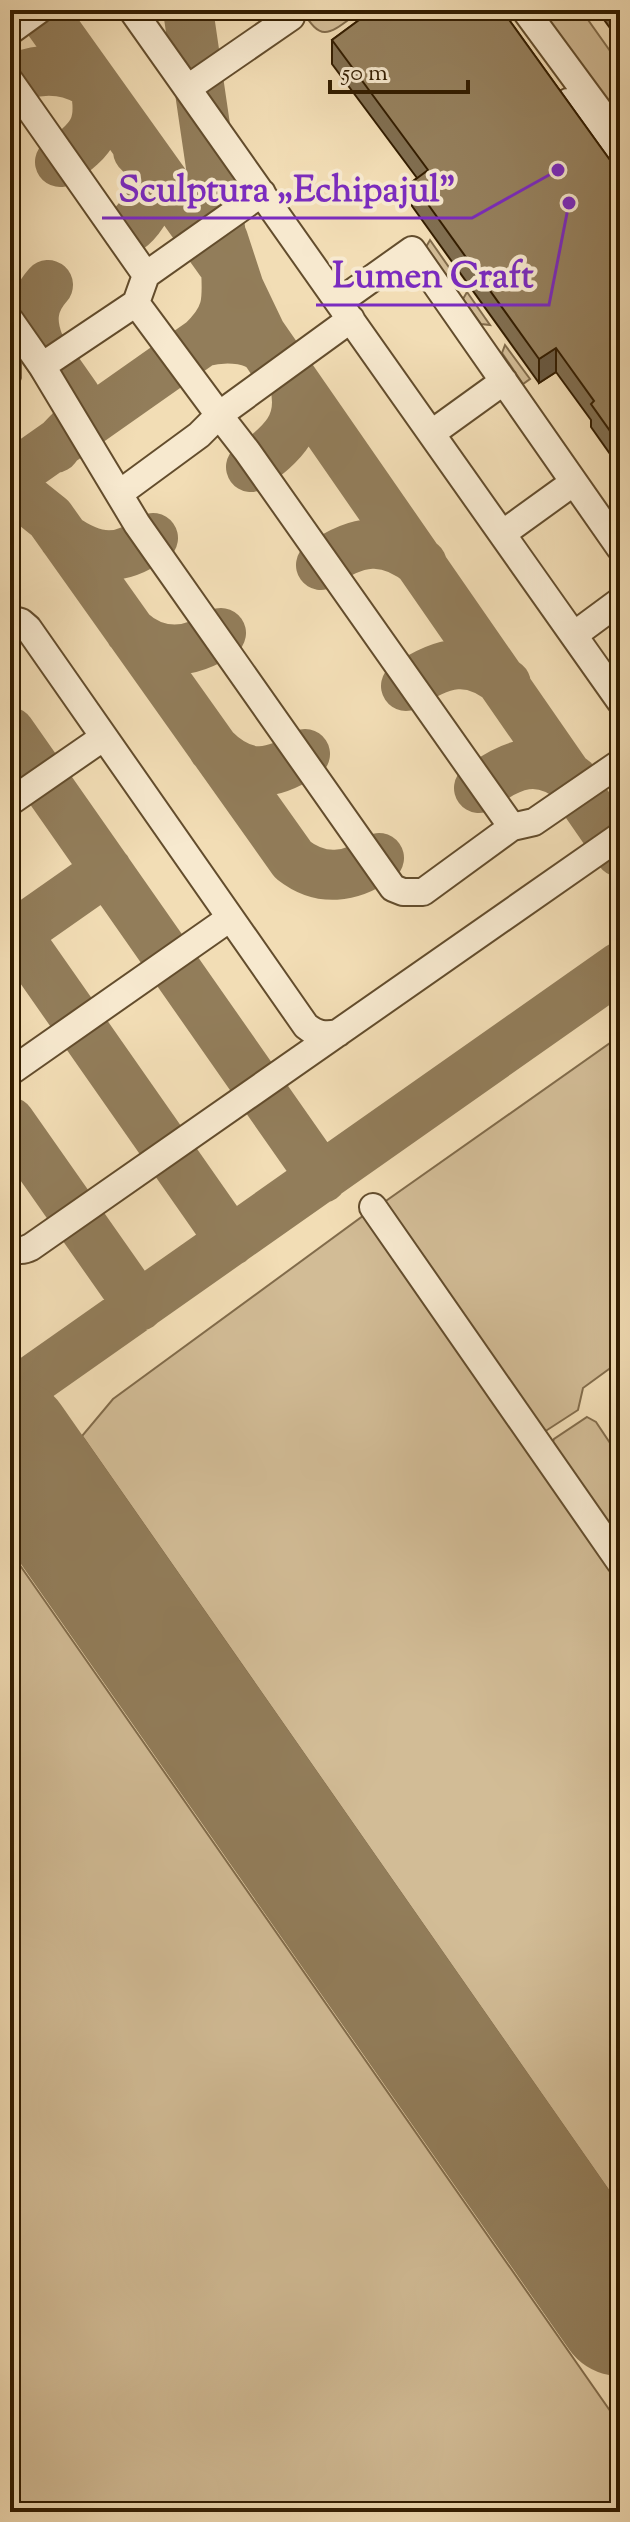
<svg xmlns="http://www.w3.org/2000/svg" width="630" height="2522" font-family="'Sorts Mill Goudy',serif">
  <rect width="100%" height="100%" fill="#f2ddb5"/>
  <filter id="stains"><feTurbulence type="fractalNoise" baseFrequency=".0025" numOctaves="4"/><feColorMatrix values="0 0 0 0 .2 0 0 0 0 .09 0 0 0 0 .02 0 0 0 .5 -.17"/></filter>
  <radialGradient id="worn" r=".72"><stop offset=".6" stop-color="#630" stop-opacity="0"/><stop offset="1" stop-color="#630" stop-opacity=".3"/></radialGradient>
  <path fill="#d2bc96" stroke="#826c4b" stroke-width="2" d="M 302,10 L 351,10 L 355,15 C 328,35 321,42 302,10 Z
    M 539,10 L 581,10 L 620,65 L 620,122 Z
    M 430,240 L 455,276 L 447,277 L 426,247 Z
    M 467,292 L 490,325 L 481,324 L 463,299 Z
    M 10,337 L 21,347 L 21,378 L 10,406 Z
    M 505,345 L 530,379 L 523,384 L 502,353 Z
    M 620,1036 L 620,1361 L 583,1388 L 578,1410 L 541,1434 L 383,1203 Z
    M 367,1213 L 620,1575 L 620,2207 L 82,1436 L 113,1399 Z
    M 587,1417 L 596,1422 L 616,1452 L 620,1450 L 620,1548 L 550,1448 L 554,1439 Z
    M 10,1551 L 620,2425 L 620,2512 L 10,2512 Z"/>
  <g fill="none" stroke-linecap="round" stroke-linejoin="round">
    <path stroke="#927d5a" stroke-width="50" d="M 41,10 L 221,262
      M 22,76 C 47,66 74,71 95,86 C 103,126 93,139 60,162
      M 131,227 C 152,207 163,172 138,151
      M 223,239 L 239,288 L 261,334 L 620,852
      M 10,303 L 76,397 C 84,427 71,427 55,448
      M 202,342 C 220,337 249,336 264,349 C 269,355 274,364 278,370
      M 39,344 C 30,321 32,303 48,285
      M 251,467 C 282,444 306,424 294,382
      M 10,477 L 202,342 C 228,318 228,302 226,269 L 188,10
      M 10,496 L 30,502 L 50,518 L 293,860 C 321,882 351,878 379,858
      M 64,538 C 97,561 121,561 153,538
      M 321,565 C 356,540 386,534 422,564
      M 130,631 C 158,657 191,654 221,633
      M 406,686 C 442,662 470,653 506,684
      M 10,732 L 322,1178
      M 213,748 C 244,779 270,777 305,754
      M 479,788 C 511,764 539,752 574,781
      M 10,925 L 231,1241
      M 10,938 L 107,870
      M 10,1122 L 139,1306
      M 10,1396 L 620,967"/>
    <path stroke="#927d5a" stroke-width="124" d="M 10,1440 L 620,2314"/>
    <defs>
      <path id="minor" d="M 132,10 L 620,701
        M 525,10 L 620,139
        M 10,31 L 39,10
        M 10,81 L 146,275
        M 188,88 L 291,17 L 287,10
        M 568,102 L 620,174
        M 339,302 L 412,250 L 620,548
        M 136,303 L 219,415 L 351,319
        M 10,320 L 42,366 L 137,524 L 393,888 L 403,892 L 423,892 L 512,827 L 534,822 L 620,763
        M 42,366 L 136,303 L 146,275 L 262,193
        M 432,433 L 504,381
        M 120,493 L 199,435 L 219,415 L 247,451 L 512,827
        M 502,534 L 574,482
        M 10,619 L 21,622 L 28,628 L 306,1026 C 316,1034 324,1036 338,1033
        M 574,635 L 620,601
        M 10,802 L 104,737
        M 10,1072 L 230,918
        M 373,1207 L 620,1562
        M 10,1248 C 18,1251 23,1251 31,1247 L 620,836"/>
    </defs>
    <use href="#minor" stroke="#634d2d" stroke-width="30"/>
    <use href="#minor" stroke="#f7e9cf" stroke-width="26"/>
  </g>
  <path fill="#816f51" stroke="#331d00" stroke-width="2" d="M 351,10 L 502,10 L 620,174 L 620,468 L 591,427 L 591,420 L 556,372 L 539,383 L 412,206 L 412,182 L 417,178 L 332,64 L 332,40 L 359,20 Z
    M 597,10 L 620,10 L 620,42 Z"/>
  <path fill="#695a42" stroke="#331d00" stroke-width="2" d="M 556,348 L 556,372 L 539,383 L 539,359 Z"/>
  <path fill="#96815e" stroke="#331d00" stroke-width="2" d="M 368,10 L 502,10 L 620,174 L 620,445 L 591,404 L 594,401 L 556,348 L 539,359 L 412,182 L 428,170 L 332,40 L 370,12 Z
    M 613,10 L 620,10 L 620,19 Z"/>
  <path fill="none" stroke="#7b2cbf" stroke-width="3" d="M558 170L472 218H102M569 203L549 305H316"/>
  <g fill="#7b2cbf" stroke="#f7e9cf" stroke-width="3">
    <circle cx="558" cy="170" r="8"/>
    <circle cx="569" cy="203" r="8"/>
  </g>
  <g font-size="36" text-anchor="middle" font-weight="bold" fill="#7b2cbf" stroke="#f7e9cf" stroke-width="8" stroke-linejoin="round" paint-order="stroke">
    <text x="287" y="201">Sculptura „Echipajul”</text>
    <text x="433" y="287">Lumen Craft</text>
  </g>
  <rect width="630" height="2522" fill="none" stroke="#f2ddb5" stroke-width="40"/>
  <rect x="12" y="12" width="606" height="2498" fill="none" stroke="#331d00" stroke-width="4"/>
  <rect x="20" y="20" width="590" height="2482" fill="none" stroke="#331d00" stroke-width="2"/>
  <path d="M330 80v12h138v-12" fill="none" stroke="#331d00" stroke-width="4"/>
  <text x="342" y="80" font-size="24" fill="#331d00" stroke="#f7e9cf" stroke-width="6" paint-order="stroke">50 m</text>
  <rect width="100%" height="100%" filter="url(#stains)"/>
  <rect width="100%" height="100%" fill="url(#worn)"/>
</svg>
